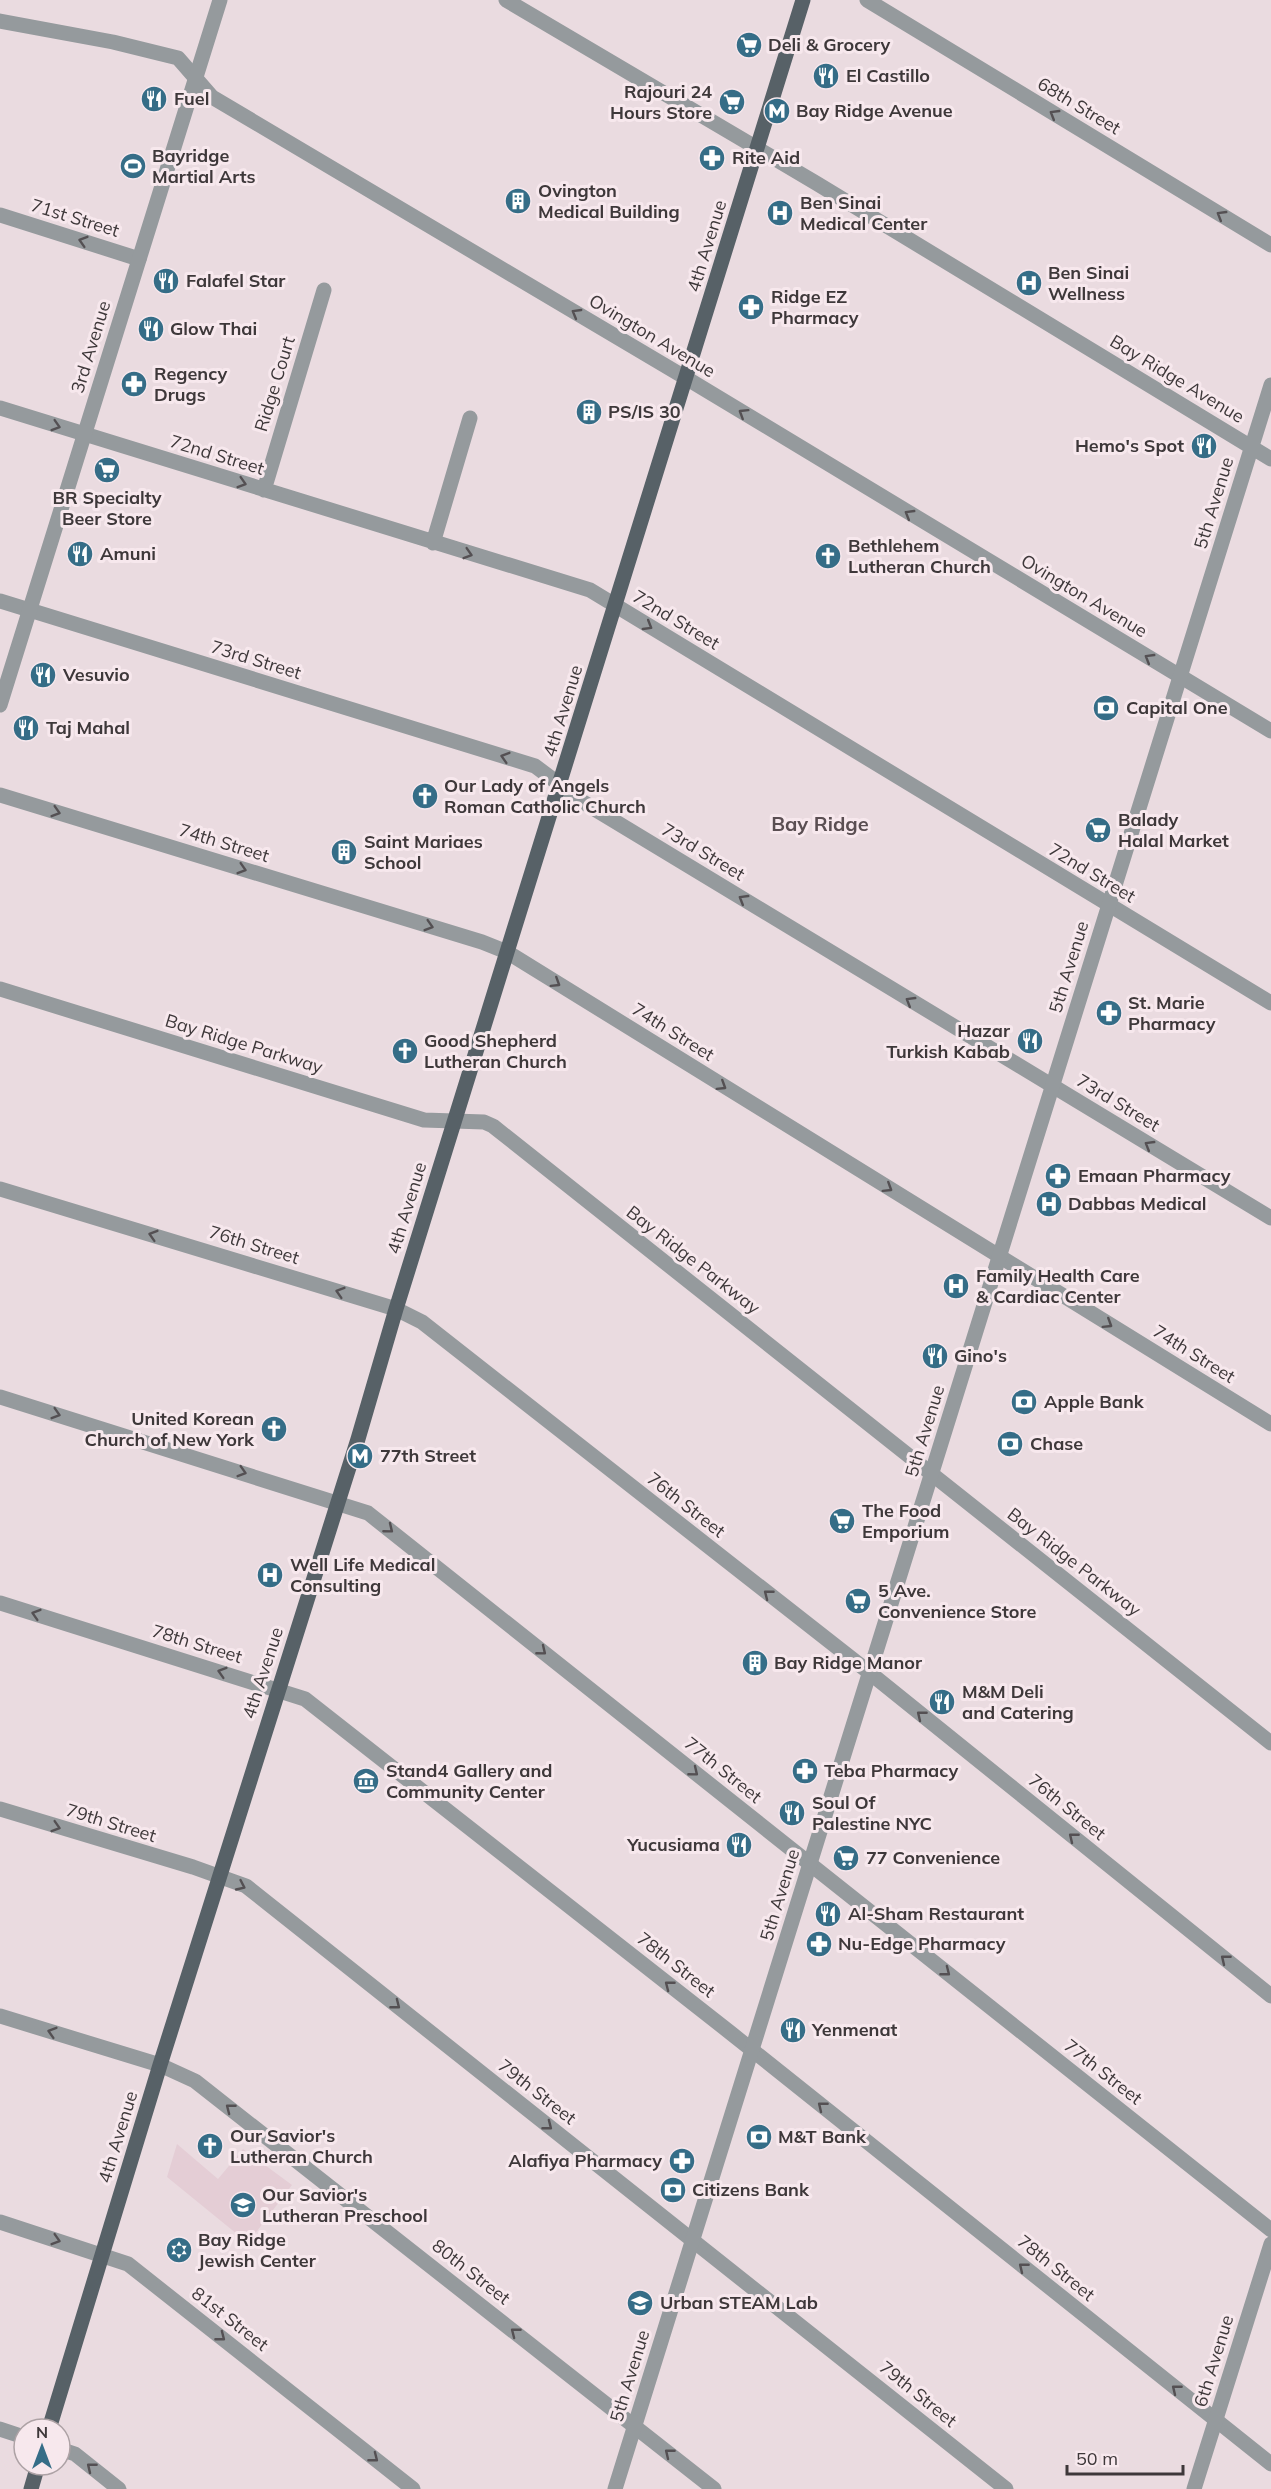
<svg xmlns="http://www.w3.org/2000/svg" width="1271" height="2489" font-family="Mulish,sans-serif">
  <rect width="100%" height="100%" fill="#eadbe0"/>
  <path fill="#e4cdd5" d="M 177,2144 L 218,2179 L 243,2149 L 292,2185 L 248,2243 L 167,2177 Z"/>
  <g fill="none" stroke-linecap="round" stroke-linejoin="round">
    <path stroke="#959a9d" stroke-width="15" d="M 867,0 L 1271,245
      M 0,21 L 113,42 L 178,58 L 212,97 L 686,378 L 1271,731
      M 0,215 L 139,259
      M 0,408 L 590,590 L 1271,1003
      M 264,490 L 324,290
      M 433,543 L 470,418
      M 0,601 L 535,766 L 583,802 L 1271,1218
      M 0,795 L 482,942 L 507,952 L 1271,1424
      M 454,1121 L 484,1122 L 493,1126 L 1271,1743
      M 0,1189 L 396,1309 L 422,1322 L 870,1673 L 1271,1996
      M 0,1397 L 368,1513 L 1271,2230
      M 0,1603 L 305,1699 L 732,2034 L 1271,2464
      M 0,1809 L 193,1867 L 246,1886 L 1006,2489
      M 0,2016 L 160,2065 L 195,2081 L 714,2489
      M 0,2222 L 128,2264 L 413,2489
      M 0,2429 L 24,2437
      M 60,2449 L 75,2454 L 119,2489"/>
    <path stroke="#959a9d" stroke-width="15" d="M 506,0 L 816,183 L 1271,459
      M 0,705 L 220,0
      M 0,989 L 424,1120 L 454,1121
      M 615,2489 L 1271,385
      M 1194,2489 L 1271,2244"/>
    <path stroke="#576167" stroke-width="15" d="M 49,2429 L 160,2065 L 358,1439 L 396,1309 L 803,0
      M 31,2489 L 38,2465"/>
  </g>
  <defs><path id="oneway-chevron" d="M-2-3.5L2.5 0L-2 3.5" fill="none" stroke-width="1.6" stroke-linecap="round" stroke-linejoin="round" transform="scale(1.5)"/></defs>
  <g stroke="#545053">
    <use href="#oneway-chevron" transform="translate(1054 114) rotate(-149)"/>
    <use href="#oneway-chevron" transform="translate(1221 215) rotate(-149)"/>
    <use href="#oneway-chevron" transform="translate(83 241) rotate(-163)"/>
    <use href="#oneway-chevron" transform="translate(576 313) rotate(-150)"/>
    <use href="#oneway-chevron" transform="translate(743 413) rotate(-148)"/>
    <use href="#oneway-chevron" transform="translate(56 426) rotate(17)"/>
    <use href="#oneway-chevron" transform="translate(242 483) rotate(17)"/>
    <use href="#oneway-chevron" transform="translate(909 514) rotate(-149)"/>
    <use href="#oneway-chevron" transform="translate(468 554) rotate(17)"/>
    <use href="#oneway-chevron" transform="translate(648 626) rotate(31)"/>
    <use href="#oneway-chevron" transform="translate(1149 658) rotate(-149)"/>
    <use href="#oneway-chevron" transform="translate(505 757) rotate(-163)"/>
    <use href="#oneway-chevron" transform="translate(56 812) rotate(17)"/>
    <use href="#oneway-chevron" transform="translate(242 869) rotate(17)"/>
    <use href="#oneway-chevron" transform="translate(743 899) rotate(-149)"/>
    <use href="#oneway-chevron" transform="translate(429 926) rotate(17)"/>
    <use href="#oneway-chevron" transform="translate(556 983) rotate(32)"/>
    <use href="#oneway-chevron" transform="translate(910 1001) rotate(-149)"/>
    <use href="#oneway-chevron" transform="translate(722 1086) rotate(32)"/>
    <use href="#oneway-chevron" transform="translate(1149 1145) rotate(-149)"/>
    <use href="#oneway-chevron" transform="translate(888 1188) rotate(32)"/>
    <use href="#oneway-chevron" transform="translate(153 1235) rotate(-163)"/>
    <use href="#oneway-chevron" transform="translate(340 1292) rotate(-163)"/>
    <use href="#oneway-chevron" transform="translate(1108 1324) rotate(32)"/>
    <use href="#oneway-chevron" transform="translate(56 1414) rotate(17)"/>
    <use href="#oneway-chevron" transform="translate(242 1472) rotate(17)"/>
    <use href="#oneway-chevron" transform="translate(389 1529) rotate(39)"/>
    <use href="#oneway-chevron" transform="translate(768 1594) rotate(-142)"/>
    <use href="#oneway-chevron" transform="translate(36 1614) rotate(-163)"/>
    <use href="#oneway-chevron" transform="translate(542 1651) rotate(39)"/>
    <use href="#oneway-chevron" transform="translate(222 1672) rotate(-163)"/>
    <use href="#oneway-chevron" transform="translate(921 1715) rotate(-141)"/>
    <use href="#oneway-chevron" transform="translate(694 1772) rotate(39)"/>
    <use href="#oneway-chevron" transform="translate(56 1827) rotate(17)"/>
    <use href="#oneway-chevron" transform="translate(1073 1837) rotate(-141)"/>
    <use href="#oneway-chevron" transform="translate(241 1886) rotate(25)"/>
    <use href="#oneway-chevron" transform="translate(1225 1959) rotate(-141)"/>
    <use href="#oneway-chevron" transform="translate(946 1972) rotate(38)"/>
    <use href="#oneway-chevron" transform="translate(669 1985) rotate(-142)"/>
    <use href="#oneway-chevron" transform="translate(396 2005) rotate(38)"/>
    <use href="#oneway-chevron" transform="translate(52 2032) rotate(-163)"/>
    <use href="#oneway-chevron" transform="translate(822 2106) rotate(-141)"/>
    <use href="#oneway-chevron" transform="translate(230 2108) rotate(-142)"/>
    <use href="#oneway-chevron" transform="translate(548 2126) rotate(38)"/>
    <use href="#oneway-chevron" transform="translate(56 2240) rotate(17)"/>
    <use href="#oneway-chevron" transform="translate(1023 2267) rotate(-141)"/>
    <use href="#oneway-chevron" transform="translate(515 2332) rotate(-142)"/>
    <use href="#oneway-chevron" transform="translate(221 2337) rotate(38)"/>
    <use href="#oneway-chevron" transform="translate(1176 2389) rotate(-141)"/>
    <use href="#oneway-chevron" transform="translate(669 2453) rotate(-141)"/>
    <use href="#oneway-chevron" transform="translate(374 2458) rotate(38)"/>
    <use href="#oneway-chevron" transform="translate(91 2467) rotate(-141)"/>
  </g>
  <defs>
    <symbol id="supermarket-disc" viewBox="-11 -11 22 22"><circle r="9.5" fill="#356d87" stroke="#f7e8ed"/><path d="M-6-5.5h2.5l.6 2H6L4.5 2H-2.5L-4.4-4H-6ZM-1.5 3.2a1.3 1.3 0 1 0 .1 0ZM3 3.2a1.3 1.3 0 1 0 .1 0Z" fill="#fff"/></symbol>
    <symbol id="restaurant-disc" viewBox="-11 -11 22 22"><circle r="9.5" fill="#356d87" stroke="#f7e8ed"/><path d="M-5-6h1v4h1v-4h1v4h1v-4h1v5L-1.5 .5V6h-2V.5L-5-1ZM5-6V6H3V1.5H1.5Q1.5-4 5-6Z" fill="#fff"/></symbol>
    <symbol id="metro-disc" viewBox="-11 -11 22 22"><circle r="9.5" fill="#356d87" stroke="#f7e8ed"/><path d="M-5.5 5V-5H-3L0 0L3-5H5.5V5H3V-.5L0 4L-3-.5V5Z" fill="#fff"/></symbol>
    <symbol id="pharmacy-disc" viewBox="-11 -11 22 22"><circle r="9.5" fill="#356d87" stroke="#f7e8ed"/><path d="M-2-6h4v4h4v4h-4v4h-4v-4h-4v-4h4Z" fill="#fff"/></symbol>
    <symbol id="stadium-disc" viewBox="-11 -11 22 22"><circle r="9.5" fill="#356d87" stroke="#f7e8ed"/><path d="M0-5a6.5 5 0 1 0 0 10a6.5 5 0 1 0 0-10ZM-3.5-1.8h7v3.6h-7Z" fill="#fff"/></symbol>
    <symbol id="building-disc" viewBox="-11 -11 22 22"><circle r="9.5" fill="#356d87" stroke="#f7e8ed"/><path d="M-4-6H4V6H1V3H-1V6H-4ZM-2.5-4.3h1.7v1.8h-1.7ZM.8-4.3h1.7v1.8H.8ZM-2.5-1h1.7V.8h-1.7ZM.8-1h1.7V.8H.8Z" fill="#fff"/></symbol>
    <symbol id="hospital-disc" viewBox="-11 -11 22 22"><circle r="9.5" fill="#356d87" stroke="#f7e8ed"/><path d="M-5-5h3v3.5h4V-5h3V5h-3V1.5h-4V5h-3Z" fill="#fff"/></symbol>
    <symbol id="church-disc" viewBox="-11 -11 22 22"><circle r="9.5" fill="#356d87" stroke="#f7e8ed"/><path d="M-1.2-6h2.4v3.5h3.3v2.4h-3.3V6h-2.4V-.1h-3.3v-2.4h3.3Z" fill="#fff"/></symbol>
    <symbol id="bank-disc" viewBox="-11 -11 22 22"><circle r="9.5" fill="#356d87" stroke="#f7e8ed"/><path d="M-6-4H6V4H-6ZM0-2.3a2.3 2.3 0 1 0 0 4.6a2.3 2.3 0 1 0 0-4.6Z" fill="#fff"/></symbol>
    <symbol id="museum-disc" viewBox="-11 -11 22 22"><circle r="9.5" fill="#356d87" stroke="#f7e8ed"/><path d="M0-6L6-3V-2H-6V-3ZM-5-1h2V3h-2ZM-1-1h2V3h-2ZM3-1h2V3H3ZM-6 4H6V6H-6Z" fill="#fff"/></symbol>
    <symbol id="school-disc" viewBox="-11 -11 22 22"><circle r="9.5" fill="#356d87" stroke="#f7e8ed"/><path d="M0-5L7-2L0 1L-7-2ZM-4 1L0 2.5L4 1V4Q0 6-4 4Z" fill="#fff"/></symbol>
    <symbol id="synagogue-disc" viewBox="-11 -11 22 22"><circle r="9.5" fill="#356d87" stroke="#f7e8ed"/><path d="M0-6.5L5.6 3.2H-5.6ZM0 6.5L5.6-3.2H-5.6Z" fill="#fff"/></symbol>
  </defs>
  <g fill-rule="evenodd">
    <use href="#supermarket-disc" x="734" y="30" width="30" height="30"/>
    <use href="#restaurant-disc" x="811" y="61" width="30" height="30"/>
    <use href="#restaurant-disc" x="139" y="84" width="30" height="30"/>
    <use href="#supermarket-disc" x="717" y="87" width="30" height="30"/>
    <use href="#metro-disc" x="762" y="96" width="30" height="30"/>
    <use href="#pharmacy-disc" x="697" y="143" width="30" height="30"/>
    <use href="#stadium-disc" x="118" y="151" width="30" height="30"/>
    <use href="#building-disc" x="503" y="186" width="30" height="30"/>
    <use href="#hospital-disc" x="765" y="198" width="30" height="30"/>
    <use href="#restaurant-disc" x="151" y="266" width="30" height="30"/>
    <use href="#hospital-disc" x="1014" y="268" width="30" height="30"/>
    <use href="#pharmacy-disc" x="736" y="292" width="30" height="30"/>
    <use href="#restaurant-disc" x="136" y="314" width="30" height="30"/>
    <use href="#pharmacy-disc" x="119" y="369" width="30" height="30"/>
    <use href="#building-disc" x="574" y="397" width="30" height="30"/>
    <use href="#restaurant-disc" x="1189" y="431" width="30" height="30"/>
    <use href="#supermarket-disc" x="92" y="455" width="30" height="30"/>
    <use href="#restaurant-disc" x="65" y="539" width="30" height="30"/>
    <use href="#church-disc" x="813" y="541" width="30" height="30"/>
    <use href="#restaurant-disc" x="28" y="660" width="30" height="30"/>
    <use href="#bank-disc" x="1091" y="693" width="30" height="30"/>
    <use href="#restaurant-disc" x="11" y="713" width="30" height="30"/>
    <use href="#church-disc" x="410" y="781" width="30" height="30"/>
    <use href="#supermarket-disc" x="1083" y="815" width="30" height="30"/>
    <use href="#building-disc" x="329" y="837" width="30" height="30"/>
    <use href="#pharmacy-disc" x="1094" y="998" width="30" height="30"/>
    <use href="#restaurant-disc" x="1015" y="1026" width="30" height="30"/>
    <use href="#church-disc" x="390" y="1036" width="30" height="30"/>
    <use href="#pharmacy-disc" x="1043" y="1161" width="30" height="30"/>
    <use href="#hospital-disc" x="1034" y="1189" width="30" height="30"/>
    <use href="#hospital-disc" x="941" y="1271" width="30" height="30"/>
    <use href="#restaurant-disc" x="920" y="1341" width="30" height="30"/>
    <use href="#bank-disc" x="1009" y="1387" width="30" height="30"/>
    <use href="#church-disc" x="259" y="1414" width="30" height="30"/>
    <use href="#bank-disc" x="995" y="1429" width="30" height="30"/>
    <use href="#metro-disc" x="345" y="1441" width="30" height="30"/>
    <use href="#supermarket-disc" x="827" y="1506" width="30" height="30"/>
    <use href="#hospital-disc" x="255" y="1560" width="30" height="30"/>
    <use href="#supermarket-disc" x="843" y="1586" width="30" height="30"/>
    <use href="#building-disc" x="740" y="1648" width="30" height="30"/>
    <use href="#restaurant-disc" x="927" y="1687" width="30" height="30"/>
    <use href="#pharmacy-disc" x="790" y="1756" width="30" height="30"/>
    <use href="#museum-disc" x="351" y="1766" width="30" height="30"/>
    <use href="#restaurant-disc" x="777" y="1798" width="30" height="30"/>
    <use href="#restaurant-disc" x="724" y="1830" width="30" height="30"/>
    <use href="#supermarket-disc" x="831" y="1843" width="30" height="30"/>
    <use href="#restaurant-disc" x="813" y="1899" width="30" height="30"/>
    <use href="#pharmacy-disc" x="804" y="1929" width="30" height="30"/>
    <use href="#restaurant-disc" x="778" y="2015" width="30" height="30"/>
    <use href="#bank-disc" x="744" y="2122" width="30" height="30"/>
    <use href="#church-disc" x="195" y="2131" width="30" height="30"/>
    <use href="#pharmacy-disc" x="667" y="2146" width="30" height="30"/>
    <use href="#bank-disc" x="658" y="2175" width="30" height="30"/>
    <use href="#school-disc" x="228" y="2190" width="30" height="30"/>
    <use href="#synagogue-disc" x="164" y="2235" width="30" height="30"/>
    <use href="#school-disc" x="625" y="2288" width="30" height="30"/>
  </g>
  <g text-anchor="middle" stroke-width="6" stroke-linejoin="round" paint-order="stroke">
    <g font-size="18" font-weight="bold" fill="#3e383a" stroke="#f7e8ed" text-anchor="start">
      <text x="768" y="51">Deli &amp; Grocery</text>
      <text x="846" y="82">El Castillo</text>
      <text x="712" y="98" text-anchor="end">Rajouri 24<tspan x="712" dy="21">Hours Store</tspan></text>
      <text x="174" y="105">Fuel</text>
      <text x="796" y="117">Bay Ridge Avenue</text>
      <text x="152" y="162">Bayridge<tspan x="152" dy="21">Martial Arts</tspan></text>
      <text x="732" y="164">Rite Aid</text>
      <text x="538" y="197">Ovington<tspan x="538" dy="21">Medical Building</tspan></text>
      <text x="800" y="209">Ben Sinai<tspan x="800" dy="21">Medical Center</tspan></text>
      <text x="1048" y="279">Ben Sinai<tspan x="1048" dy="21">Wellness</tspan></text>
      <text x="186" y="287">Falafel Star</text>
      <text x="771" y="303">Ridge EZ<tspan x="771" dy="21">Pharmacy</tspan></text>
      <text x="170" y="335">Glow Thai</text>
      <text x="154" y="380">Regency<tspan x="154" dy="21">Drugs</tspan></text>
      <text x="608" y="418">PS/IS 30</text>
      <text x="1184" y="452" text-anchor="end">Hemo's Spot</text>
      <text x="107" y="504" text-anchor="middle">BR Specialty<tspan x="107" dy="21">Beer Store</tspan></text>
      <text x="848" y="552">Bethlehem<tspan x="848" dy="21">Lutheran Church</tspan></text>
      <text x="100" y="560">Amuni</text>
      <text x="63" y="681">Vesuvio</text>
      <text x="1126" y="714">Capital One</text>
      <text x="46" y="734">Taj Mahal</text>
      <text x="444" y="792">Our Lady of Angels<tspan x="444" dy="21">Roman Catholic Church</tspan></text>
      <text x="1118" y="826">Balady<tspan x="1118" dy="21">Halal Market</tspan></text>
      <text x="364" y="848">Saint Mariaes<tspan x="364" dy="21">School</tspan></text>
      <text x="1128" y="1009">St. Marie<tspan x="1128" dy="21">Pharmacy</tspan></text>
      <text x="1010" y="1037" text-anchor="end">Hazar<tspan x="1010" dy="21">Turkish Kabab</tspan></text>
      <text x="424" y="1047">Good Shepherd<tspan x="424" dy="21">Lutheran Church</tspan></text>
      <text x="1078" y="1182">Emaan Pharmacy</text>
      <text x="1068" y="1210">Dabbas Medical</text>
      <text x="976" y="1282">Family Health Care<tspan x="976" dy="21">&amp; Cardiac Center</tspan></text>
      <text x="954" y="1362">Gino's</text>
      <text x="1044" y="1408">Apple Bank</text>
      <text x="254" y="1425" text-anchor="end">United Korean<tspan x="254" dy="21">Church of New York</tspan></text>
      <text x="1030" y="1450">Chase</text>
      <text x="380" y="1462">77th Street</text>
      <text x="862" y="1517">The Food<tspan x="862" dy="21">Emporium</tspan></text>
      <text x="290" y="1571">Well Life Medical<tspan x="290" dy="21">Consulting</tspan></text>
      <text x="878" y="1597">5 Ave.<tspan x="878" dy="21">Convenience Store</tspan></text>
      <text x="774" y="1669">Bay Ridge Manor</text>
      <text x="962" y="1698">M&amp;M Deli<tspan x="962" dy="21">and Catering</tspan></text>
      <text x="386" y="1777">Stand4 Gallery and<tspan x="386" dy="21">Community Center</tspan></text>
      <text x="824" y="1777">Teba Pharmacy</text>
      <text x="812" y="1809">Soul Of<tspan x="812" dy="21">Palestine NYC</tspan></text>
      <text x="720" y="1851" text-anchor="end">Yucusiama</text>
      <text x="866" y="1864">77 Convenience</text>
      <text x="848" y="1920">Al-Sham Restaurant</text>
      <text x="838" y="1950">Nu-Edge Pharmacy</text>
      <text x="812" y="2036">Yenmenat</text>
      <text x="230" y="2142">Our Savior's<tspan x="230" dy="21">Lutheran Church</tspan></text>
      <text x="778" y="2143">M&amp;T Bank</text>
      <text x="662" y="2167" text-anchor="end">Alafiya Pharmacy</text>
      <text x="692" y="2196">Citizens Bank</text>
      <text x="262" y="2201">Our Savior's<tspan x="262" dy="21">Lutheran Preschool</tspan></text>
      <text x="198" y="2246">Bay Ridge<tspan x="198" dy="21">Jewish Center</tspan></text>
      <text x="660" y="2309">Urban STEAM Lab</text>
    </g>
    <g font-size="18" fill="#3e383a" stroke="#f7e8ed">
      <text transform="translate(1079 106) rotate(31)" y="6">68th Street</text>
      <text transform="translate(75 218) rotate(17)" y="6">71st Street</text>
      <text transform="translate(707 246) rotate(-73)" y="6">4th Avenue</text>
      <text transform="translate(652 336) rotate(31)" y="6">Ovington Avenue</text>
      <text transform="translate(91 347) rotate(-73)" y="6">3rd Avenue</text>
      <text transform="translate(1177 379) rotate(31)" y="6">Bay Ridge Avenue</text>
      <text transform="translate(275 384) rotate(-73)" y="6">Ridge Court</text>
      <text transform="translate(217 455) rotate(17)" y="6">72nd Street</text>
      <text transform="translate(1214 503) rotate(-73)" y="6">5th Avenue</text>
      <text transform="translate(1084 596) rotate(31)" y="6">Ovington Avenue</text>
      <text transform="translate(676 620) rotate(31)" y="6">72nd Street</text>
      <text transform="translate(256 660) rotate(17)" y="6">73rd Street</text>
      <text transform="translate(563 711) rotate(-73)" y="6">4th Avenue</text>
      <text transform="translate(224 843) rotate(17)" y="6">74th Street</text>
      <text transform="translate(703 852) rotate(31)" y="6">73rd Street</text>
      <text transform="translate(1092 873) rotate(31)" y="6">72nd Street</text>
      <text transform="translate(1069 967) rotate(-73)" y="6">5th Avenue</text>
      <text transform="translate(673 1032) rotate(32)" y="6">74th Street</text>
      <text transform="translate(244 1044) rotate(17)" y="6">Bay Ridge Parkway</text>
      <text transform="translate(1118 1103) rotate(31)" y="6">73rd Street</text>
      <text transform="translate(407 1208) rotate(-73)" y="6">4th Avenue</text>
      <text transform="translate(254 1245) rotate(17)" y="6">76th Street</text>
      <text transform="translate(693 1260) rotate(38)" y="6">Bay Ridge Parkway</text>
      <text transform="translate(1194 1354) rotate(32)" y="6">74th Street</text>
      <text transform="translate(925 1431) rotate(-73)" y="6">5th Avenue</text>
      <text transform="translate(686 1505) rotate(38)" y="6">76th Street</text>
      <text transform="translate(1074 1562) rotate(38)" y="6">Bay Ridge Parkway</text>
      <text transform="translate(197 1644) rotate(17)" y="6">78th Street</text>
      <text transform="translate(263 1673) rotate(-72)" y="6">4th Avenue</text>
      <text transform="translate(723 1770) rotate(39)" y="6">77th Street</text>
      <text transform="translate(1067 1807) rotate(39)" y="6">76th Street</text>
      <text transform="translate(111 1823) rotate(17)" y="6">79th Street</text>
      <text transform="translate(780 1895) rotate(-73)" y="6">5th Avenue</text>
      <text transform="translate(676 1965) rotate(38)" y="6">78th Street</text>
      <text transform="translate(1103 2072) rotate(38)" y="6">77th Street</text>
      <text transform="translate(537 2092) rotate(38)" y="6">79th Street</text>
      <text transform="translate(118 2137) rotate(-73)" y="6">4th Avenue</text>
      <text transform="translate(1056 2268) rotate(39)" y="6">78th Street</text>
      <text transform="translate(471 2272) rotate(38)" y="6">80th Street</text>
      <text transform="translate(230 2319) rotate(38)" y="6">81st Street</text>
      <text transform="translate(1214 2361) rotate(-73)" y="6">6th Avenue</text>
      <text transform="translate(630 2376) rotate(-73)" y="6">5th Avenue</text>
      <text transform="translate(918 2394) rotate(39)" y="6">79th Street</text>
    </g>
    <g font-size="20" font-weight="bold" fill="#5a4e52" stroke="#f7e8ed">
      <text x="820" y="831">Bay Ridge</text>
    </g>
  </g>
  <g transform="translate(42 2447)"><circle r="28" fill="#f7e8ed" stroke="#ada2a5" stroke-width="1.5"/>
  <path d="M0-4.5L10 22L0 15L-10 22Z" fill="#356d87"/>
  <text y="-9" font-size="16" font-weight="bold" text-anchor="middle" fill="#3e383a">N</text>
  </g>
  <path d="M1067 2465v9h116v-9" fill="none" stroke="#3e383a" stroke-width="3"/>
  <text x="1076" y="2465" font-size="18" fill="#3e383a" stroke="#f7e8ed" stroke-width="4.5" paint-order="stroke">50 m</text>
</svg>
